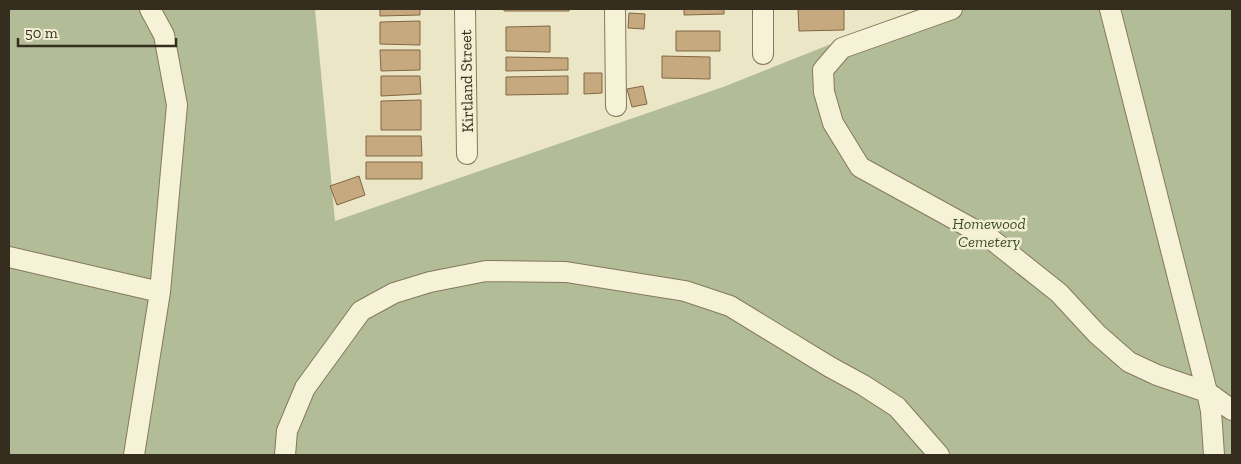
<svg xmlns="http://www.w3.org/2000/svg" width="1241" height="464" font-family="'Zilla Slab',serif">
  <rect width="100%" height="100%" fill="#ebe6c5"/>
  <path fill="#b2bd98" d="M 9,9 L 315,9 L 335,221 L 723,87 L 919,9 L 1232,9 L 1232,455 L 9,455 Z"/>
  <path fill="#c6a97e" stroke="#816744" d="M 380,9 L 420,9 L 420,15 L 380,16 Z
    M 504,9 L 569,9 L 569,11 L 504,11 Z
    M 684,9 L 724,9 L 724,14 L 684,15 Z
    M 798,9 L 844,9 L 844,30 L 799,31 Z
    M 629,13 L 645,14 L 644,29 L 628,28 Z
    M 420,21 L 420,45 L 380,44 L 380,22 Z
    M 550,26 L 550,52 L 506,51 L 506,27 Z
    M 676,31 L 720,31 L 720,51 L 676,51 Z
    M 380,50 L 420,50 L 420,70 L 381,71 Z
    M 662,56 L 710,57 L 710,79 L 662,78 Z
    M 506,57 L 568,58 L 568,70 L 506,71 Z
    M 584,73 L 602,73 L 602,93 L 584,94 Z
    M 381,76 L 420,76 L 421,94 L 381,96 Z
    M 568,76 L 568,94 L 506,95 L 506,77 Z
    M 643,86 L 647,104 L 632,107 L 627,89 Z
    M 421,100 L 421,130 L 381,130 L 381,101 Z
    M 366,136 L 421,136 L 422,156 L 366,156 Z
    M 366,162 L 422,162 L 422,179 L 366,179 Z
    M 359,176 L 365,195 L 337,205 L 330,186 Z"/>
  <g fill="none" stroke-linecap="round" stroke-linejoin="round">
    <defs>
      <path id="minor" d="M 465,9 L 467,154
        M 615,9 L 616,106
        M 763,9 L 763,54
        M 952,9 L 842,48 L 823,70 L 824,92 L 833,123 L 860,167 L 991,239 L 1059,293 L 1097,334 L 1129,362 L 1157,375 L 1207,392 L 1232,410
        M 1110,9 L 1207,392 L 1211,411 L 1214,455
        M 9,257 L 160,292
        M 134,455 L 160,292 L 177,105 L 164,35 L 150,9
        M 285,455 L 287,431 L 305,388 L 361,311 L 394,293 L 430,282 L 486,271 L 566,272 L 685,291 L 730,306 L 830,367 L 863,385 L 897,407 L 939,455"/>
    </defs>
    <use href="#minor" stroke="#84795c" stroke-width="22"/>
    <use href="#minor" stroke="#f6f2d7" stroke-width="20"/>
  </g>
  <g text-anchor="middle" stroke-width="5" stroke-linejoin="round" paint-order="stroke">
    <g font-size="16" fill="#352e1f" stroke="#f3efd4">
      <text transform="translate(466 81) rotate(-91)" y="6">Kirtland Street</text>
    </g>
    <g font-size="16" font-style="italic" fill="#3e5027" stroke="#f3efd4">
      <text x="989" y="229">Homewood<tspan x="989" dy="18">Cemetery</tspan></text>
    </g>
  </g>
  <rect width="1241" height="464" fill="none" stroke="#352e1f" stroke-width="20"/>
  <path d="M18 38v8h158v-8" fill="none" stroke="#352e1f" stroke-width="2.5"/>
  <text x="25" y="38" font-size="15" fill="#352e1f" stroke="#f3efd4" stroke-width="4" paint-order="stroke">50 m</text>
</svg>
